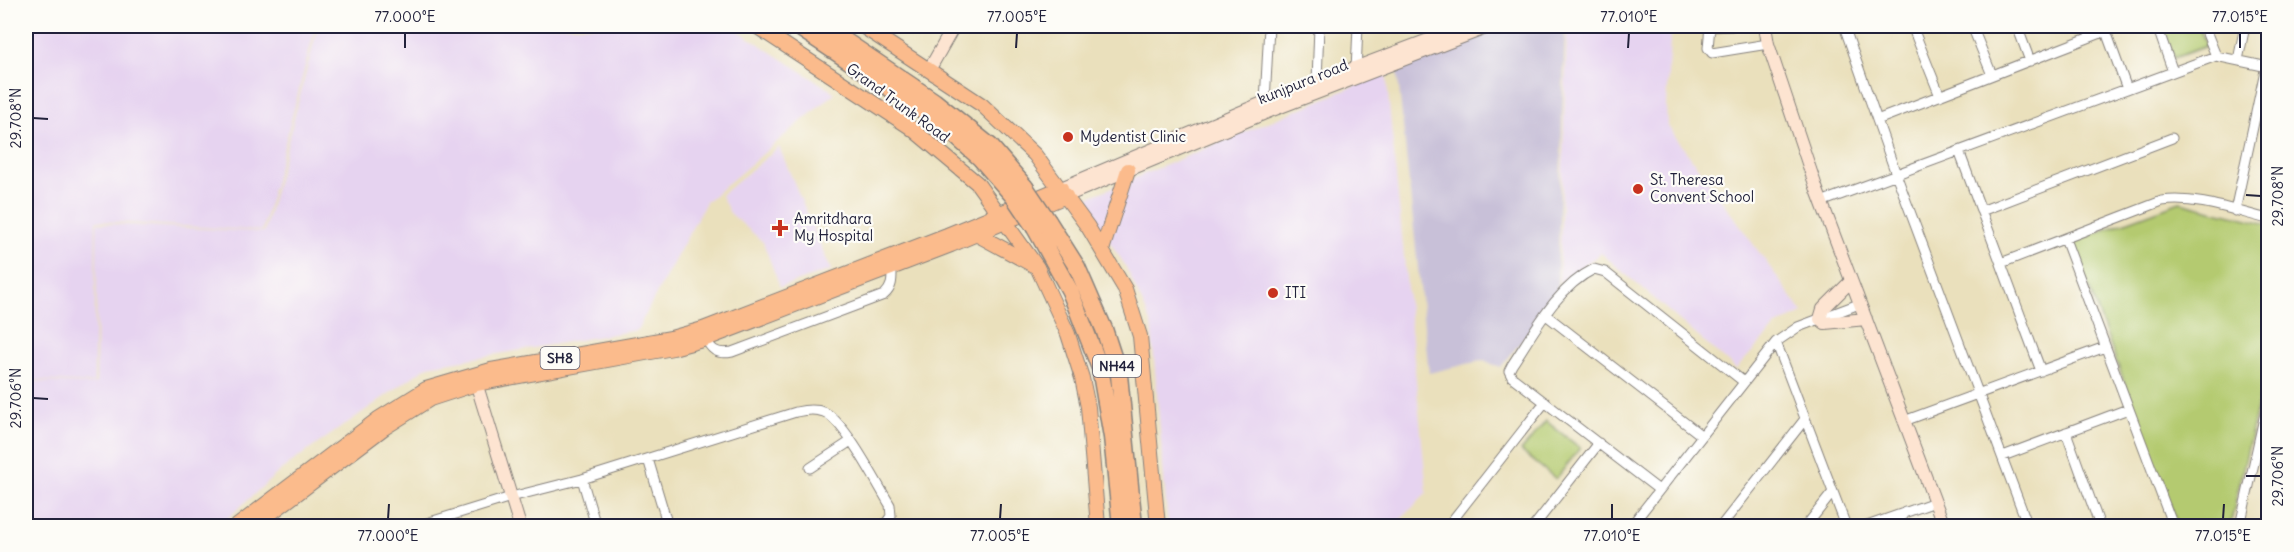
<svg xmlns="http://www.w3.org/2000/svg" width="2294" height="552" font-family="Delius,sans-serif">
  <rect width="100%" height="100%" fill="#fdfcf7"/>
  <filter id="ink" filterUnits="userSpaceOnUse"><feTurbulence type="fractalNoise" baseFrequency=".0167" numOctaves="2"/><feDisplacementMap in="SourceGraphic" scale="12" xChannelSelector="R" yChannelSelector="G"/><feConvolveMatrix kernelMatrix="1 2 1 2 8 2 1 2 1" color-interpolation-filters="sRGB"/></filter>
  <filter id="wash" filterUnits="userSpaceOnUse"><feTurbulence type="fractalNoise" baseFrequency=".008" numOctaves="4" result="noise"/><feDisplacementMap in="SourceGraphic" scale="24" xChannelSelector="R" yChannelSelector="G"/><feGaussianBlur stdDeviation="1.35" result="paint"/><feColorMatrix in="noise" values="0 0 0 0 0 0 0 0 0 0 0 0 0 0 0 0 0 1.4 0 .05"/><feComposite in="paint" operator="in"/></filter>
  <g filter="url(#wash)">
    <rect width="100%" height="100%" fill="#eae0bc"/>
    <path fill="#e6d3f0" d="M 26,26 L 316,26 L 262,231 L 96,221 L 94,383 L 26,380 Z
      M 318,26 L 731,26 L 835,93 L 706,202 L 637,330 L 428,366 L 282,469 L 219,526 L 26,526 L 26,381 L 96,384 L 97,223 L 264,232 Z
      M 1567,26 L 1671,26 L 1666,104 L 1667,125 L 1803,313 L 1777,325 L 1736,369 L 1601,253 L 1559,283 Z
      M 1386,73 L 1427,493 L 1394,526 L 1168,526 L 1151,322 L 1125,265 L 1082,200 Z
      M 779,147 L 831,270 L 780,287 L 763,242 L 730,213 L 721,195 Z"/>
    <path fill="#c8c0d8" d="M 1509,26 L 1565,26 L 1557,290 L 1546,310 L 1500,368 L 1484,360 L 1429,373 L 1397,68 Z"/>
    <path fill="#b4ca6f" stroke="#6b7655" stroke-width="1.5" d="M 2162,26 L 2199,26 L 2206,46 L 2174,58 Z
      M 2180,202 L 2268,224 L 2268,360 L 2230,526 L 2178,526 L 2072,242 Z
      M 1546,421 L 1580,448 L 1556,479 L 1521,451 Z"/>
  </g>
  <g filter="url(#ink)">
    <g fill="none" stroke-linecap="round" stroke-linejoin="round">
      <defs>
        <path id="street" d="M 1710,26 L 1708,48 L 1712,53 L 1768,44
          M 1844,26 L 1896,174 L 2028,526
          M 1912,26 L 1940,96
          M 1972,26 L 1992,75
          M 2017,26 L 2030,61
          M 2104,26 L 2127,89
          M 2157,26 L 2173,72
          M 2204,26 L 2216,56
          M 1710,27 L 1732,26
          M 2238,60 L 2245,26
          M 1356,71 L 1358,26
          M 1317,82 L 1319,26
          M 1265,102 L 1269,26
          M 1877,120 L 2106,31
          M 1959,151 L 2041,371
          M 1821,202 L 2216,56 L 2268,67
          M 1981,211 L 2172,138
          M 2235,211 L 2266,66
          M 2065,239 L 2173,526
          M 2001,263 L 2162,201 C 2197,196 2235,211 2268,219
          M 1546,315 L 1702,436
          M 705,336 C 710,350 717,355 732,352 L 884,295 C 893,287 892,279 892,268
          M 1776,342 L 1846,526
          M 1904,421 L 2105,347
          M 2066,432 L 2100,526
          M 2003,456 L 2128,409
          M 648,459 L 668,526
          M 810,468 L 851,441
          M 582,479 L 596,526
          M 1659,490 L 1512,377 L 1509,371 L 1512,365 C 1534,332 1557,287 1594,269 L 1605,272 L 1744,382
          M 417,526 L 511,497 L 582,479 L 796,412 C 805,410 816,409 824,412 C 845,421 877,484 890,505 L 891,516 L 884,526
          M 1448,526 L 1545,402
          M 1534,526 L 1599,443
          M 1631,526 L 1776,342 L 1798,327 L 1859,304
          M 1721,526 L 1805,419
          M 1806,526 L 1833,492
          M 1867,526 L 1935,502
          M 1894,526 L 1905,512
          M 2240,526 L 2268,400"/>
        <path id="secondary" d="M 1765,26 L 1768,44 L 1817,190 L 1944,526
          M 929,70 L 954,26
          M 1061,188 L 1265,102 L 1465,26
          M 1066,196 L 1270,111 L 1491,26
          M 1851,281 L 1823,309 L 1820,319 L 1825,323 L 1866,319
          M 474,376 L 520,526"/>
        <path id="primary" d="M 756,26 L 910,127 L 977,183 L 1037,267 L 1068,334 L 1082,378 L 1088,407 L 1098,526
          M 862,26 L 982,105 L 1035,155 L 1088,227 L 1125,289 L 1140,336 L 1158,526
          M 976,234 L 1033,265
          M 1102,250 L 1128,170
          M 237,526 L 378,419 L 426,389 L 491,370 L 671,338 L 703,329 L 947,235 L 1061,188
          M 254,526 L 384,428 L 430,399 L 476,384 L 673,348 L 706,339 L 951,245 L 1066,196"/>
        <path id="highway" d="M 797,26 L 939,121 L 980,158 L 1014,197
          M 823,26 L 934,101 L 990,146 L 1025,187
          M 1048,221 L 1077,267 L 1104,329 L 1119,375 L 1134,526
          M 1035,228 L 1070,291 L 1100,368 L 1112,437 L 1121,526"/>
      </defs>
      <use href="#street" stroke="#86817c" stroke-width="11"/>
      <use href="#secondary" stroke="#86817c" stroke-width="14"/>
      <use href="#primary" stroke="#86817c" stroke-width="16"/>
      <use href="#highway" stroke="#86817c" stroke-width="19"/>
      <use href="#street" stroke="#fff" stroke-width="9"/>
      <use href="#secondary" stroke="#fde4d1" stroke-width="12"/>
      <use href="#primary" stroke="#fbbb8c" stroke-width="14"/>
      <use href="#highway" stroke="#fbbb8c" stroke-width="16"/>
      <defs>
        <path id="highway-bridge" d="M 1025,187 L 1048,221
          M 1014,197 L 1035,228"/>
      </defs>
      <use href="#highway-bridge" stroke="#86817c" stroke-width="19" stroke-linecap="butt"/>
      <use href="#highway-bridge" stroke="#fbbb8c" stroke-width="16"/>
    </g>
  </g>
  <path fill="none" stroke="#22223b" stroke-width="2" d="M 405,48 L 405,33M 1016,48 L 1017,33M 1628,48 L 1629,33M 2240,48 L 2240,33M 33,118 L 48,119M 2246,195 L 2261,196M 33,398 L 48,399M 2246,476 L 2261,476M 388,519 L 389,504M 1000,519 L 1001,504M 1612,519 L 1612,504M 2223,519 L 2224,504"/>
  <g fill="#c8321e" stroke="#fdfcf7" stroke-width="2">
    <circle cx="1068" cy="137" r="6"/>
    <circle cx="1638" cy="189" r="6"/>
    <path d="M777 219h6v6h6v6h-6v6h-6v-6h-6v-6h6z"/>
    <circle cx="1273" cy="293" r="6"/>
  </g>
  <g text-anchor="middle" stroke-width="4.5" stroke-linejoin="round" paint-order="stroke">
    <g fill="#fdfcf7" stroke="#646373" stroke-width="1.5">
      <rect x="540.5" y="347" width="39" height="22" rx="4.5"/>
      <rect x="1093" y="355" width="48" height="22" rx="4.5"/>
    </g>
    <g font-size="14" font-weight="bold" fill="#22223b">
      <text x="560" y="363">SH8</text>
      <text x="1117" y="371">NH44</text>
    </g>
    <g font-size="15" fill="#22223b" stroke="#fdfcf7">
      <text transform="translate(1303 82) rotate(-22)" y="5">kunjpura road</text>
      <text transform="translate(898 103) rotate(36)" y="5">Grand Trunk Road</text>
    </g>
    <g font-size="15" fill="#22223b" stroke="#fdfcf7" text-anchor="start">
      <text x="1080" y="142">Mydentist Clinic</text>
      <text x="1650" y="185">St. Theresa<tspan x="1650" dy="17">Convent School</tspan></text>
      <text x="794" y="224">Amritdhara<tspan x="794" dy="17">My Hospital</tspan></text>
      <text x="1285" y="298">ITI</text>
    </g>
  </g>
  <rect width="2294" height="552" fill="none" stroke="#fdfcf7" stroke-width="66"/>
  <rect x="33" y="33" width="2228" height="486" fill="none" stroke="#22223b" stroke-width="2"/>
  <g font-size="15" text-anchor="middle" fill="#22223b">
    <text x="405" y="22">77.000°E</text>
    <text x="1017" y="22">77.005°E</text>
    <text x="1629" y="22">77.010°E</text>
    <text x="2240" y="22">77.015°E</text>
    <text transform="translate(16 118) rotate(-90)" y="5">29.708°N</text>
    <text transform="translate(2278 196) rotate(-90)" y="5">29.708°N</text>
    <text transform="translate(16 398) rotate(-90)" y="5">29.706°N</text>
    <text transform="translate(2278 476) rotate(-90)" y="5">29.706°N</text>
    <text x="388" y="541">77.000°E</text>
    <text x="1000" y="541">77.005°E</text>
    <text x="1612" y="541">77.010°E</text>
    <text x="2223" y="541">77.015°E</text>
  </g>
</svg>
